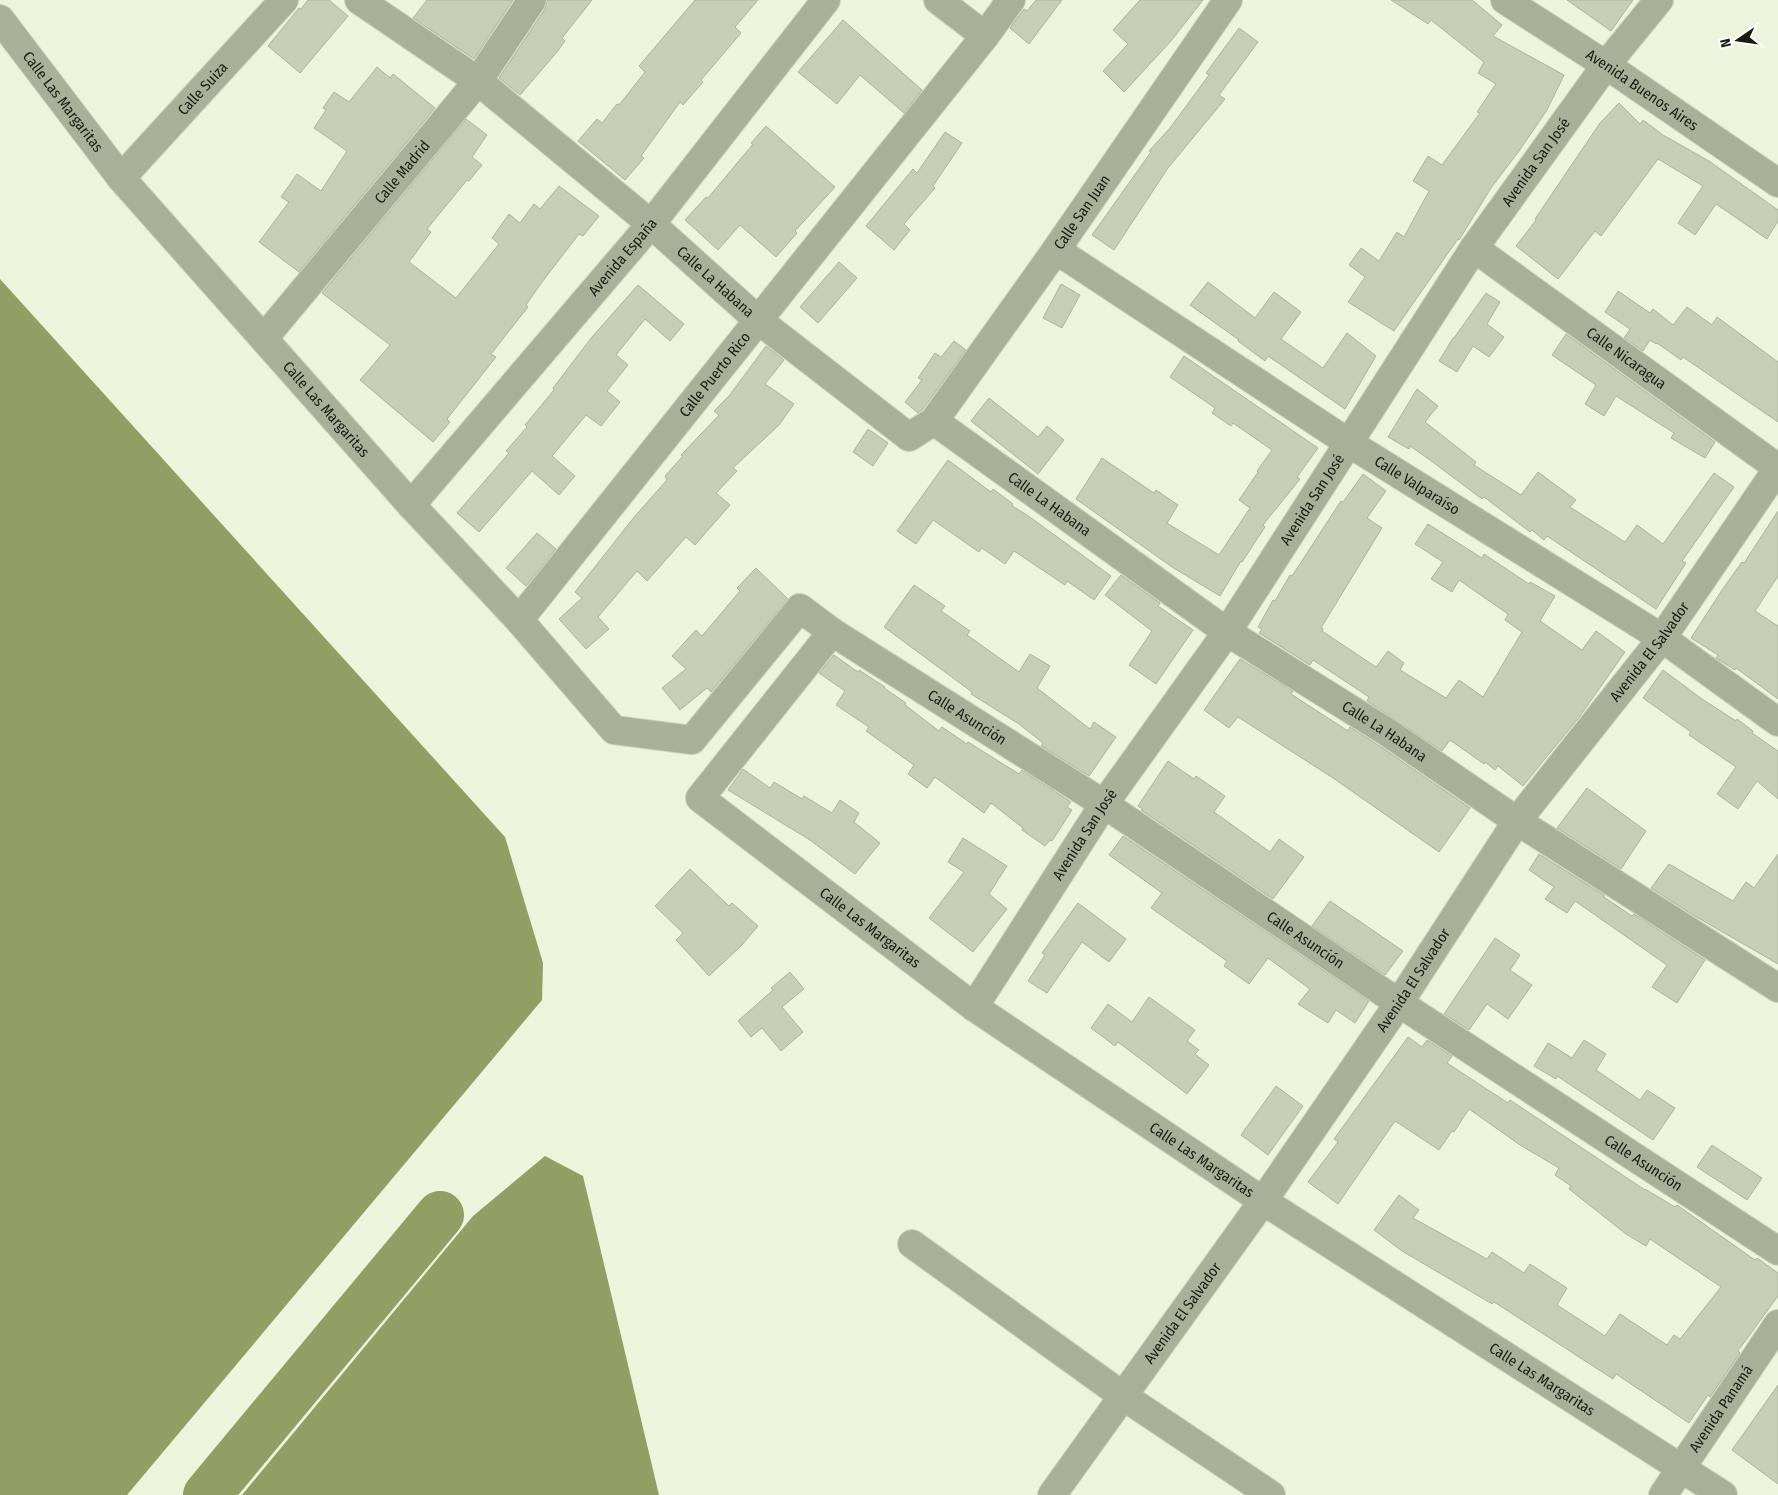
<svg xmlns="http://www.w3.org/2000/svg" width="1778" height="1495" font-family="'Fira Sans Condensed',sans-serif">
  <rect width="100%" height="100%" fill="#eef4dc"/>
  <path fill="#929e64" d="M 0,279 L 505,837 L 543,963 L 542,1000 L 127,1495 L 0,1495 Z
    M 545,1156 L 583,1176 L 659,1495 L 242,1495 L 473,1216 Z"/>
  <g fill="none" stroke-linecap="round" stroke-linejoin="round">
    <path stroke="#929e64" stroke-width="48" d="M 207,1495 L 440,1215"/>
  </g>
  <path fill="#c8cdb6" stroke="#adb39c" d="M 308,0 L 329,0 L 348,16 L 300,73 L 268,46 L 299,8 L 301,9 Z
    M 427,0 L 513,0 L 474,59 L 413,18 Z
    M 547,0 L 592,0 L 562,38 L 565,41 L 557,52 L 520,95 L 499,78 L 545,9 Z
    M 695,0 L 758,0 L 735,27 L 741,33 L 701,80 L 703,82 L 683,105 L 680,102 L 641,156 L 644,158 L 625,180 L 578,141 L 597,119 L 602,123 L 617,104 L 619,105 L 645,72 L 639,66 Z
    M 1036,0 L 1062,0 L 1029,44 L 1010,28 L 1024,9 L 1027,11 Z
    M 1140,0 L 1203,0 L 1171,41 L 1124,92 L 1103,71 L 1128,44 L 1113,30 Z
    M 1391,0 L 1472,0 L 1502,25 L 1493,36 L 1564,75 L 1547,110 L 1519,151 L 1491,188 L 1459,240 L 1458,239 L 1446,256 L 1394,331 L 1348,302 L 1365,277 L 1349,265 L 1361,248 L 1379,261 L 1397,232 L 1404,237 L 1429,191 L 1413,181 L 1428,156 L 1442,165 L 1480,113 L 1477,112 L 1496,84 L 1478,73 L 1484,62 L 1431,20 L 1428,24 Z
    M 1567,0 L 1633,0 L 1611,31 Z
    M 843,20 L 922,90 L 904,113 L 860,75 L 837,104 L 798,72 Z
    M 1239,28 L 1258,42 L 1219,95 L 1225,99 L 1168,168 L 1114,250 L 1092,235 L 1151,152 L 1149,151 L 1170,128 L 1209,75 L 1206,73 Z
    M 377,67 L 390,78 L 393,74 L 435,108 L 299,272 L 259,242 L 289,202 L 281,197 L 297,174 L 321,191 L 347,151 L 314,128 L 326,110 L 323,108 L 334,92 L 349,102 Z
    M 1619,103 L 1640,124 L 1643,120 L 1663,135 L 1709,161 L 1778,210 L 1778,221 L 1767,239 L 1716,204 L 1695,235 L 1678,223 L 1703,186 L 1658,159 L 1601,236 L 1595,231 L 1558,279 L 1516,246 L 1536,220 L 1535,219 L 1600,123 Z
    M 466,119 L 487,135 L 472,157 L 482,165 L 469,181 L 467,180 L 427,229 L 431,232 L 409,262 L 456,298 L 499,244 L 492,238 L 509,214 L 520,223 L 534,204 L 540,209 L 559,186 L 599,216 L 583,236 L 579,234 L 542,282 L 526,305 L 528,307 L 491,354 L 496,357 L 447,419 L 450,422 L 433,442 L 360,380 L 390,345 L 322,293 Z
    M 766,126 L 835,187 L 795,231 L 797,233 L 776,257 L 740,225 L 718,250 L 685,220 L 706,197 L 708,198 L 753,144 L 751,143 Z
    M 945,132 L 962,143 L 933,186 L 935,188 L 904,224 L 910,230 L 894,250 L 866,226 L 913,169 L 917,173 Z
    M 839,262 L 857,278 L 818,323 L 800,307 Z
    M 1208,282 L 1255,318 L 1274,292 L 1301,312 L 1281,339 L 1323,368 L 1347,333 L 1376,356 L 1345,409 L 1268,356 L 1265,361 L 1238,341 L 1239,340 L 1190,305 Z
    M 1061,284 L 1080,295 L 1062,328 L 1043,318 Z
    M 638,285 L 684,324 L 670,341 L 645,319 L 616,355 L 628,365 L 607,391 L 620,402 L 601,426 L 586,415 L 552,456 L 575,476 L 559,495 L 532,471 L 479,532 L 457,513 L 509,453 L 506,451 L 527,427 L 525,425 L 554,390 L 553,388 L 592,337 Z
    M 1618,291 L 1650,313 L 1653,309 L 1673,325 L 1687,307 L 1712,325 L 1717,317 L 1778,362 L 1778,422 L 1683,357 L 1681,360 L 1657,343 L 1656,344 L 1650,340 L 1643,351 L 1624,338 L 1630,329 L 1605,312 Z
    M 1486,293 L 1500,302 L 1487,324 L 1504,337 L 1489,357 L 1473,346 L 1457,372 L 1439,361 L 1453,338 L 1454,338 Z
    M 1566,334 L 1715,442 L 1705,458 L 1671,438 L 1674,433 L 1616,396 L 1604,416 L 1585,404 L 1596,385 L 1552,355 Z
    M 954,341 L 966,350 L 923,409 L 918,413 L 905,402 L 922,380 L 918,378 L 935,353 L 941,357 Z
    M 766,346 L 784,360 L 765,384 L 794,404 L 779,425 L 733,468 L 737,471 L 716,493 L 730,505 L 695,545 L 686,537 L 647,581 L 637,571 L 598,617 L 609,629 L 586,649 L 559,619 L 582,598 L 575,592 L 635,516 L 667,480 L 665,476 L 683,456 L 681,455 L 719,415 L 714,411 L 729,396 Z
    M 1184,356 L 1318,448 L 1297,477 L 1300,479 L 1263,525 L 1265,527 L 1242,562 L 1241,561 L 1220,596 L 1172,567 L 1076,499 L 1102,458 L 1154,493 L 1156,490 L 1178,505 L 1167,523 L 1219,555 L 1250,508 L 1239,500 L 1258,472 L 1257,471 L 1272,450 L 1233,423 L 1231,426 L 1212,413 L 1215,408 L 1170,377 Z
    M 1417,389 L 1438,406 L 1425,422 L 1476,462 L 1474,465 L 1521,495 L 1538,472 L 1576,500 L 1570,507 L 1625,542 L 1637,525 L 1663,544 L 1714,473 L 1734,487 L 1682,561 L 1686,563 L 1656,609 L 1547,536 L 1544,540 L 1532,530 L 1530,532 L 1484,497 L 1482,499 L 1430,460 L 1410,446 L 1409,449 L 1388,437 Z
    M 989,398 L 1038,437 L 1047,426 L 1064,440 L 1038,474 L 971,421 Z
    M 868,429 L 888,443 L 873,466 L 853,452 Z
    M 948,460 L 991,492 L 993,489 L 1013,504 L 1012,506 L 1027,515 L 1111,576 L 1094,600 L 1067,581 L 1065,585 L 1014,551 L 1005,564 L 982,548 L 979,552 L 933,520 L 916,544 L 897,531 Z
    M 1363,474 L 1386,491 L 1367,518 L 1382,528 L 1321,628 L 1323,629 L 1322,631 L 1376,667 L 1388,651 L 1404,663 L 1400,670 L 1446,698 L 1459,680 L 1483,697 L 1522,632 L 1505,620 L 1508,614 L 1459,580 L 1452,592 L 1431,579 L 1443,562 L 1415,544 L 1428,524 L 1482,558 L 1484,554 L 1529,584 L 1530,582 L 1555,596 L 1540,621 L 1582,650 L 1596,631 L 1625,652 L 1580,716 L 1523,786 L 1498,766 L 1495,770 L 1485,762 L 1484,764 L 1450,740 L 1442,751 L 1367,701 L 1369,697 L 1313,660 L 1310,665 L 1259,633 L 1262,629 L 1258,627 L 1273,600 L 1275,601 L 1290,575 L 1292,576 L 1341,501 L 1343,502 Z
    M 1778,511 L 1778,576 L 1755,611 L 1778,626 L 1778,699 L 1736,668 L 1735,670 L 1716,658 L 1718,655 L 1691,638 L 1722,590 L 1742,562 L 1744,563 Z
    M 537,533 L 556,549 L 526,586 L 506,568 Z
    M 756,568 L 788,599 L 711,692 L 707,688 L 680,710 L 662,688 L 686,669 L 672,656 L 696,630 L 702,636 L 740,591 L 737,588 Z
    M 1121,575 L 1160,603 L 1158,606 L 1193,630 L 1156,684 L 1129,665 L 1152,631 L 1105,595 Z
    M 914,585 L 945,606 L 941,611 L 970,631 L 967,635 L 1019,672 L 1030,654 L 1050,666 L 1037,688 L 1090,729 L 1094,722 L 1116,737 L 1089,776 L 1041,746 L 1043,743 L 1019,724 L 971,694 L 972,692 L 884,627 Z
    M 834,655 L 858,672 L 859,670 L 885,687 L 884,688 L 906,703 L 905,705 L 939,731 L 942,727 L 967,744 L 968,742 L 1019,774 L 1022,770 L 1071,802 L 1067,807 L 1072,810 L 1052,841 L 1050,840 L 1045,846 L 1022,830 L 1023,828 L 991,803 L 984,813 L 935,777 L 927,788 L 908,774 L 914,765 L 866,731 L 869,727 L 836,705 L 845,691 L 819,673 Z
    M 1240,659 L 1293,691 L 1291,694 L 1348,731 L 1350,727 L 1378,745 L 1470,808 L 1439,852 L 1333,778 L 1238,717 L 1229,728 L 1204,710 Z
    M 1663,670 L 1702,699 L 1736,721 L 1737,719 L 1753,731 L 1752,733 L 1778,751 L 1778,799 L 1757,781 L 1738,809 L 1717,794 L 1736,767 L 1689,735 L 1691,732 L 1643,698 Z
    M 1168,761 L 1194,779 L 1196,776 L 1225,796 L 1214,812 L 1270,852 L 1279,839 L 1304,857 L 1273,899 L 1141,810 L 1143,809 L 1138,806 Z
    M 743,769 L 770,788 L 774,782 L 802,799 L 804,796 L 832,813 L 840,800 L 859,813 L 854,822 L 880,843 L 855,874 L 810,840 L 728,790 Z
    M 1587,788 L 1646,831 L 1621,869 L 1557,828 Z
    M 1123,836 L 1369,1001 L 1355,1023 L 1336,1010 L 1328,1023 L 1298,1004 L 1310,989 L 1268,958 L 1249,984 L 1224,966 L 1227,961 L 1151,908 L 1162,893 L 1109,855 Z
    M 963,838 L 1007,866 L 989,894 L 1007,909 L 973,952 L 929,918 L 964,872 L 948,862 Z
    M 1539,854 L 1604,895 L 1604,897 L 1632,916 L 1634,914 L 1705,960 L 1677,1003 L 1652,987 L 1667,965 L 1575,901 L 1567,913 L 1545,899 L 1554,887 L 1529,870 Z
    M 1778,854 L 1778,964 L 1693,915 L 1651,888 L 1669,864 L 1733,901 L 1746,882 L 1754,888 Z
    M 690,869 L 729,906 L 732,903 L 758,926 L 742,945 L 709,976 L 676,940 L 683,933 L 655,906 Z
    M 1330,901 L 1403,951 L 1385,975 L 1312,926 Z
    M 1078,903 L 1126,939 L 1109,962 L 1082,942 L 1047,993 L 1028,981 L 1045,955 L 1042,953 Z
    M 1495,938 L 1520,955 L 1510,970 L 1532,985 L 1508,1019 L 1487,1004 L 1469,1030 L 1444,1014 Z
    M 790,972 L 804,989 L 782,1007 L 803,1032 L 781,1051 L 762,1028 L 751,1037 L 738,1021 L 773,990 L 771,988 Z
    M 1149,997 L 1195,1030 L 1187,1041 L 1199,1050 L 1195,1054 L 1209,1065 L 1187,1094 L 1118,1042 L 1115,1046 L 1091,1028 L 1108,1004 L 1132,1022 Z
    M 1408,1037 L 1422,1047 L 1427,1040 L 1452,1056 L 1447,1063 L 1508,1103 L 1510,1100 L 1645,1190 L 1645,1189 L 1675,1207 L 1677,1205 L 1755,1260 L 1757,1258 L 1778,1273 L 1778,1296 L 1738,1351 L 1740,1353 L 1710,1397 L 1708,1395 L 1689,1423 L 1616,1374 L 1613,1379 L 1494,1302 L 1492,1304 L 1402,1251 L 1374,1230 L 1399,1195 L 1419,1210 L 1413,1218 L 1487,1259 L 1492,1252 L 1524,1273 L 1530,1264 L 1567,1288 L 1557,1305 L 1605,1336 L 1620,1314 L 1667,1345 L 1674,1335 L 1680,1339 L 1721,1287 L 1650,1239 L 1646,1246 L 1626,1234 L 1569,1189 L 1571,1186 L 1555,1175 L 1559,1168 L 1520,1145 L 1469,1109 L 1454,1132 L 1452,1131 L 1439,1150 L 1395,1121 L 1338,1204 L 1308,1182 L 1338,1142 L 1334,1139 Z
    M 1584,1040 L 1606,1054 L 1596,1070 L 1640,1100 L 1647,1090 L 1675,1108 L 1653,1140 L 1557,1076 L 1556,1079 L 1534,1066 L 1548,1043 L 1572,1058 Z
    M 1276,1086 L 1303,1106 L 1268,1155 L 1241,1135 Z
    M 1712,1145 L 1762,1178 L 1747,1200 L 1697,1167 Z
    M 1778,1385 L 1778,1484 L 1732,1450 Z"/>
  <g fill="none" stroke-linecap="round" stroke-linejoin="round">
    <defs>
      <g id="minor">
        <path id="s1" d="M 359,0 L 478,81 L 651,224 L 758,320 L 909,437 L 934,421 L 1227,632 L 1387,732 L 1517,821 L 1778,988"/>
        <path d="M 938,0 L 985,36"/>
        <path id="s2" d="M 1505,0 L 1606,65 L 1778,183"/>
        <path id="s3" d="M 0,19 L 121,178 L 411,505 L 519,620 L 614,730 L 692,740 L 800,608 L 832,632 L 1104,804 L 1399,1003 L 1778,1251"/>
        <path id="s4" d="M 121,178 L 284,0"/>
        <path id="s5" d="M 1474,248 L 1778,468"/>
        <path id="s6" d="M 1056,250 L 1349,443 L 1662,638 L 1778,722"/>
        <path id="s7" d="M 264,338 L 478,81 L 532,0"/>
        <path id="s8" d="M 934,421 L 1056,250 L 1228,0"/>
        <path id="s9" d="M 411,505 L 651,224 L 826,0"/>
        <path id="s10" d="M 519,620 L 985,36 L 1011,0"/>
        <path id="s11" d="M 832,632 L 700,798 L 974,1007 L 1263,1201 L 1723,1495"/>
        <path id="s12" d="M 974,1007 L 1104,804 L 1227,632 L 1474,248 L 1606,65 L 1659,0"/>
        <path d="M 912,1244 L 1123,1396 L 1271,1495"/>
        <path id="s13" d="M 1052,1495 L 1263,1201 L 1399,1003 L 1517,821 L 1662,638 L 1778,468"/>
        <path id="s14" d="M 1663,1495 L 1778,1324"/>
      </g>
    </defs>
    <use href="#minor" stroke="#ccd1bc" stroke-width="30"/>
    <use href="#minor" stroke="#aab097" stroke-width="28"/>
  </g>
  <g text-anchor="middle" stroke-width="4.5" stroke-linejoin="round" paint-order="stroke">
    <g font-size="15" fill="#191b12" stroke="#fff">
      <text dy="5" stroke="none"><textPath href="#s4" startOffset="121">Calle Suiza</textPath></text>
      <text dy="5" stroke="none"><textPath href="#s2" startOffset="164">Avenida Buenos Aires</textPath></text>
      <text dy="5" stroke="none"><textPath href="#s3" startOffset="104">Calle Las Margaritas</textPath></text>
      <text dy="5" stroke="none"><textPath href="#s12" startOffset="1015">Avenida San José</textPath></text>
      <text dy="5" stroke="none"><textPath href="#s7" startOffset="216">Calle Madrid</textPath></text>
      <text dy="5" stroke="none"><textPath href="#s8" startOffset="256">Calle San Juan</textPath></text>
      <text dy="5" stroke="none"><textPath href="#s9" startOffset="326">Avenida España</textPath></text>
      <text dy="5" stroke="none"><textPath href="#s1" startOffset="455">Calle La Habana</textPath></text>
      <text dy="5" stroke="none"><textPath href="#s5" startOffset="188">Calle Nicaragua</textPath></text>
      <text dy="5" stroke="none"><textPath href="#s10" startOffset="314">Calle Puerto Rico</textPath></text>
      <text dy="5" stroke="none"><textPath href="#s3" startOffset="509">Calle Las Margaritas</textPath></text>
      <text dy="5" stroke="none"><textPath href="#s6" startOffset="431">Calle Valparaíso</textPath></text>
      <text dy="5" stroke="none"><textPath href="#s12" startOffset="610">Avenida San José</textPath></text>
      <text dy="5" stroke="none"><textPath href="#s1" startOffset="875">Calle La Habana</textPath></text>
      <text dy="5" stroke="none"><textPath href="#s13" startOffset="1034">Avenida El Salvador</textPath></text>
      <text dy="5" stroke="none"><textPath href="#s3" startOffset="1389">Calle Asunción</textPath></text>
      <text dy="5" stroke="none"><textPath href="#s1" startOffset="1280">Calle La Habana</textPath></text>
      <text dy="5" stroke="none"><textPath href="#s12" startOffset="205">Avenida San José</textPath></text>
      <text dy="5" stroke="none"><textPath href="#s11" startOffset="426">Calle Las Margaritas</textPath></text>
      <text dy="5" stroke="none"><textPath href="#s3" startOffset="1794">Calle Asunción</textPath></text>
      <text dy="5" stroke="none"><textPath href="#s13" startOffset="629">Avenida El Salvador</textPath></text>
      <text dy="5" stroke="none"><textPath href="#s11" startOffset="831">Calle Las Margaritas</textPath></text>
      <text dy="5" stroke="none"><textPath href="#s3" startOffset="2199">Calle Asunción</textPath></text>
      <text dy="5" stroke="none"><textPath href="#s13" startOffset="224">Avenida El Salvador</textPath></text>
      <text dy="5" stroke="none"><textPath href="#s11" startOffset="1236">Calle Las Margaritas</textPath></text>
      <text dy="5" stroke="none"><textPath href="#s14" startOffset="104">Avenida Panamá</textPath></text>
    </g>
  </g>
  <g transform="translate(1738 40) rotate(257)" stroke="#ffffff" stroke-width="4" paint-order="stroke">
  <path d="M0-4L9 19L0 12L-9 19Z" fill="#191b12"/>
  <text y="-8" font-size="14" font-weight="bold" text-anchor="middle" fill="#191b12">N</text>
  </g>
</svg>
